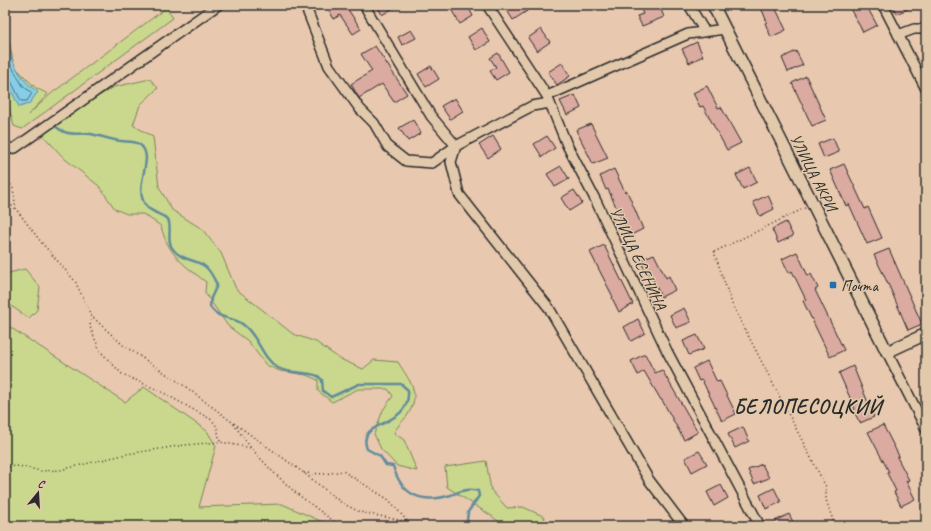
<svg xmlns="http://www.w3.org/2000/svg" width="931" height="531" font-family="Caveat,sans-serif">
  <rect width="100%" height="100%" fill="#e8c8ae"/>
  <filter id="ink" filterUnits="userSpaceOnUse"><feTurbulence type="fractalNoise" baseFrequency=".025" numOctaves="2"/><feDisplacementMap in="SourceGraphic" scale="8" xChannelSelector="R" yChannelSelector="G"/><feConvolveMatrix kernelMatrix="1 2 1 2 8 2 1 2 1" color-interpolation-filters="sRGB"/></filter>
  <g filter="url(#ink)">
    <path fill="#ddb9a5" d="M 5,106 L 9,121 L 5,135 Z"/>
    <path fill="#c9d88c" stroke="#7a825c" d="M 166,8 L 173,18 L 22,129 L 14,126 L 5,93 L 5,20 L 14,66 L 36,88 L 48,94 L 28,115 L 52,93 Z
      M 150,79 L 158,88 L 140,105 L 133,125 L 153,137 L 159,187 L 172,210 L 202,229 L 221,253 L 236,289 L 293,334 L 316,342 L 340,359 L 363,369 L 374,360 L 398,362 C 410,382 422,393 407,416 C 402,422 397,426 394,433 L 404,440 L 417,471 L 397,466 L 381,449 L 374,434 L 383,410 L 393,396 L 388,389 L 358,389 L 332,402 L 318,391 L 318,380 L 306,375 L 280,371 L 266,365 L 248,341 L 228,326 L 205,293 L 206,282 C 184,265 168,255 161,226 L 143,214 L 127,214 L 115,209 L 99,186 L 65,159 L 39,131 L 114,87 Z
      M 25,269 L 40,287 L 37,310 L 29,318 L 5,302 L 5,274 Z
      M 5,324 L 125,402 L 144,387 L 207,431 L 216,446 L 199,507 L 282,504 L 332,526 L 5,526 Z
      M 486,461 L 491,490 L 507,508 L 523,507 L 545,517 L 542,526 L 504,526 L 493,517 L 447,487 L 445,467 Z"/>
    <path fill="#86cde7" stroke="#628c9c" d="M 5,34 C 9,57 19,79 38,92 L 29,104 L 19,107 L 5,77 Z"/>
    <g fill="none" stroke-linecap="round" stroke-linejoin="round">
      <path stroke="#4f6c76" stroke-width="1" d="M 5,55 L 23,86 L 32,93 L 27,101 L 21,101 L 10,79 L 5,77"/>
      <path stroke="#628c9c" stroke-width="2.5" d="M 54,125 C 69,138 74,132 91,134 C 101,136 111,140 121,141 C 127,142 133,141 139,144 C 158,157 130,187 147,207 C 153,213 161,214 168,219 C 172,228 167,237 171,246 C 178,259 192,259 203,265 C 210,269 214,278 217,285 L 211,298 L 210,307 C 220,322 235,315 246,327 C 259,339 263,359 278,368 C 290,374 305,371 318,376 L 322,380 L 323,391 L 331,397 L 359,384 L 401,384 L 408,390 C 411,430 355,418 367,449 L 380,456 L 386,465 L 393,466 C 402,496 422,504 451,495 C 461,491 467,488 478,491 L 479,496 L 468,512 L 467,520 L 472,526
        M 509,526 L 516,524 L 521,526"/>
    </g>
    <path fill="#dbaaa1" stroke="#2b2b2b" d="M 326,5 L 345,5 L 361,29 L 353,34 L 340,15 L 334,19 Z
      M 377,5 L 398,5 L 382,15 Z
      M 462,5 L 467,5 L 473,16 L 460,24 L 452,11 Z
      M 508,5 L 523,5 L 527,11 L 513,20 L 505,7 Z
      M 639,5 L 659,5 L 664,17 L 642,26 L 637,16 L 643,14 Z
      M 760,5 L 774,5 L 786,30 L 771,37 L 765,23 L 767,22 Z
      M 848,5 L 866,5 L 877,25 L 863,32 Z
      M 892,5 L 916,5 L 897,14 Z
      M 482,28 L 490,42 L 476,50 L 468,37 Z
      M 541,29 L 550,42 L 537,51 L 528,38 Z
      M 411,30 L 416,38 L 402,45 L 398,37 Z
      M 697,42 L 703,56 L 689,63 L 682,49 Z
      M 375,46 L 407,94 L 394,102 L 382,84 L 359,98 L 351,84 L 372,71 L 361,54 Z
      M 796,51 L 803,65 L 788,72 L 782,58 Z
      M 498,53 L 509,72 L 496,80 L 490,71 L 496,67 L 490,58 Z
      M 562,63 L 570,76 L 557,85 L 548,72 Z
      M 431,66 L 439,79 L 426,87 L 418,74 Z
      M 806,76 L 826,120 L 812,126 L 792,83 Z
      M 707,86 L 718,108 L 721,107 L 741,143 L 727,150 L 703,106 L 700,107 L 693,93 Z
      M 575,95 L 581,108 L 567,115 L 560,101 Z
      M 455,98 L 463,111 L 450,119 L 441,106 Z
      M 413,120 L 421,133 L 408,141 L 399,128 Z
      M 591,124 L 608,158 L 593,164 L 576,130 Z
      M 493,136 L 501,149 L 488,158 L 479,145 Z
      M 547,136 L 555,148 L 542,157 L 534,144 Z
      M 833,138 L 839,152 L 824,158 L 818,144 Z
      M 844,164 L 865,209 L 868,207 L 882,238 L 867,244 L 849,204 L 846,206 L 830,170 Z
      M 561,166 L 569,179 L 555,187 L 547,174 Z
      M 750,168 L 757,182 L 743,189 L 736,175 Z
      M 614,169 L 625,192 L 627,191 L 643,229 L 629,236 L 608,189 L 606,190 L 600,176 Z
      M 574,190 L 582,203 L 569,211 L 561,198 Z
      M 768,195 L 774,209 L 760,216 L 753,202 Z
      M 786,222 L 793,236 L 778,243 L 772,229 Z
      M 604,245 L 633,304 L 619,312 L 612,298 L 613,297 L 590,252 Z
      M 889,249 L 922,324 L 908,330 L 890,288 L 874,255 Z
      M 797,252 L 808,276 L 811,274 L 818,288 L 815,290 L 844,350 L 830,357 L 803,301 L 806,300 L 792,271 L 789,273 L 782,259 Z
      M 654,254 L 666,278 L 669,276 L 675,290 L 661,297 L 650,273 L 647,274 L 640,260 Z
      M 684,308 L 691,322 L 676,328 L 670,315 Z
      M 638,319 L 645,333 L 631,341 L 624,327 Z
      M 697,335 L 704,349 L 689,355 L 683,341 Z
      M 645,354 L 655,373 L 662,370 L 698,432 L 684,440 L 662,400 L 661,400 L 644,371 L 638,375 L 631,361 Z
      M 707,361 L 717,382 L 720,381 L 736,414 L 722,421 L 702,380 L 699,381 L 693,368 Z
      M 853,366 L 874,417 L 860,423 L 853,410 L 855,409 L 839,373 Z
      M 883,425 L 899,456 L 897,457 L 909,480 L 906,481 L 915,499 L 901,506 L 894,492 L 896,491 L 887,473 L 889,472 L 868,432 Z
      M 743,427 L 749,441 L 735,448 L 728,434 Z
      M 699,451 L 707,464 L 692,472 L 685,458 Z
      M 762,464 L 769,478 L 754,484 L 748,470 Z
      M 721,485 L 728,498 L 714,506 L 707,492 Z
      M 774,488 L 781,502 L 766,509 L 760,495 Z
      M 789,514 L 795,526 L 778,526 L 775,521 Z"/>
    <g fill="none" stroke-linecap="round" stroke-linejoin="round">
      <defs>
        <path id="minor" d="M 305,5 L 329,66 L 360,109 L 374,123 L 388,147 L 406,161 L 432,163 L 456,146 L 532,106 L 550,103
          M 364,5 L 431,116 L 456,146 L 451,162 L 459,194 L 549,308 L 649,480 L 684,526
          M 487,5 L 547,96 L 567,145 L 596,201 L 667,351 L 760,526
          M 689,5 L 705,32
          M 883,5 L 926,89
          M 898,35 L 914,29 L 926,29
          M 547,96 L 688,34 L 725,29
          M 5,149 L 15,148 L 218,5
          M 887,352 L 926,429"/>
        <path id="major" d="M 713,5 L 887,352 L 926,334"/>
      </defs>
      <use href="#minor" stroke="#2b2b2b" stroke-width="12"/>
      <use href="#major" stroke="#2b2b2b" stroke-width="14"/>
      <path stroke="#2b2b2b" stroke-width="1.5" stroke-dasharray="1 3" stroke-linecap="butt" d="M 5,174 L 13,189 L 16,209
        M 5,201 L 16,209 L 41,242 L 75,281 L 91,315 L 100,324 L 123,345 L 186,387 L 232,422 L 251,448 L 272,471 L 296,493 L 340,526
        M 805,208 L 714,252 L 732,304 L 826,487 L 826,500 L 835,526
        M 91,316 L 90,327 L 100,351 L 122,374 L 160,391 L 212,420 L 217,427 L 220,442
        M 234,423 L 304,473 L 342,503 L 360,512 L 409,522 L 411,526
        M 5,467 L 19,466 L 41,471 L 60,470 L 127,454 L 185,445 L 220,442 L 251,448
        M 304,473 L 325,474 L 343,471 L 389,500 L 408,522"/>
      <use href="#minor" stroke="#e3c9ab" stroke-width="9"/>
      <use href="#major" stroke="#e3c9ab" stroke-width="11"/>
    </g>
  </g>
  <rect fill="#1f6fb2" stroke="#e3c9ab" stroke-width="1.5" x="829" y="281" width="8" height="8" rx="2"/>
  <g text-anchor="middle" stroke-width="3" stroke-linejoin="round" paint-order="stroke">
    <g font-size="16" fill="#2b2b2b" stroke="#e3c9ab">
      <text transform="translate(814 172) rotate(63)" y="6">УЛИЦА АКРИ</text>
      <text transform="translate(639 258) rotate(65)" y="6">УЛИЦА ЕСЕНИНА</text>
    </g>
    <g font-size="16" fill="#2b2b2b" stroke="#e3c9ab" text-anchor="start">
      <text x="841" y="291">Почта</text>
    </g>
    <g font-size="20" font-weight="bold" letter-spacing="1" fill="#2b2b2b" stroke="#e3c9ab">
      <text x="808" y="413">БЕЛОПЕСОЦКИЙ</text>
    </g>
  </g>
  <rect width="931" height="531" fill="none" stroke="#e3c9ab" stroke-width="20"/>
  <rect x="10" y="10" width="911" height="511" fill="none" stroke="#2b2b2b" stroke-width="1.5" filter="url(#ink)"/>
  <g transform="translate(38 493) rotate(18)" stroke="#e3c9ab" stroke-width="3" paint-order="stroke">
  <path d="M0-3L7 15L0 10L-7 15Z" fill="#2b2b2b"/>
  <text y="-6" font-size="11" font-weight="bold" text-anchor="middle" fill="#2b2b2b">С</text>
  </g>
</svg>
